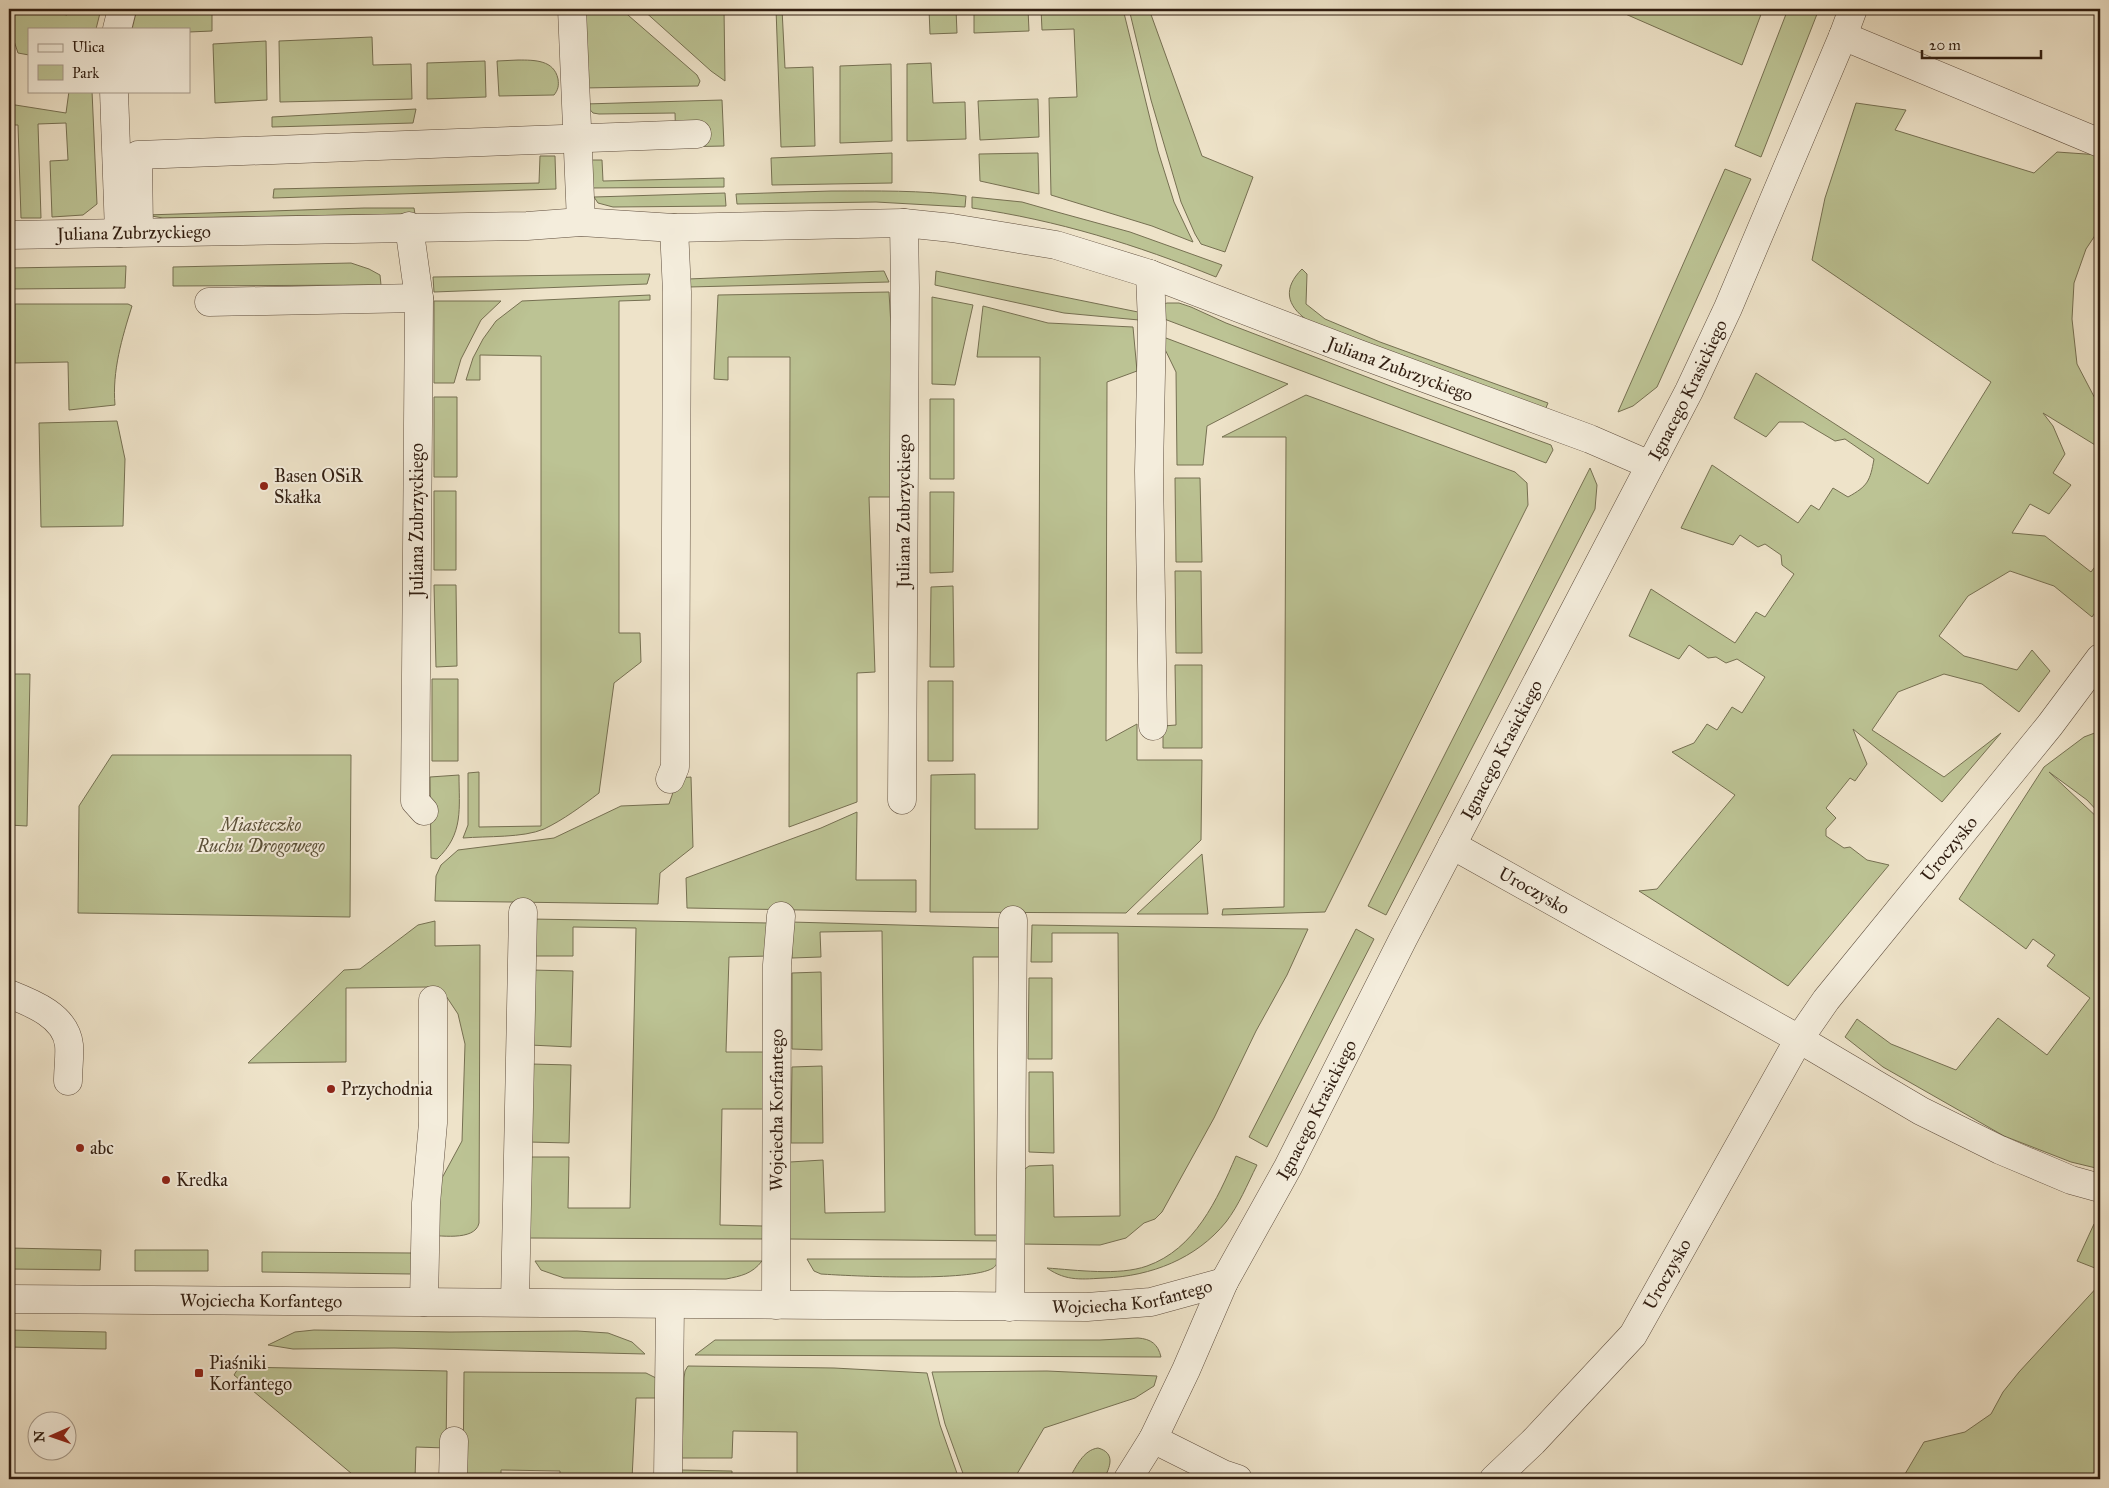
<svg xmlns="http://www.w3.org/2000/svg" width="2109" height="1488" font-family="'IM FELL Great Primer',serif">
  <rect width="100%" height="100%" fill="#eee3c9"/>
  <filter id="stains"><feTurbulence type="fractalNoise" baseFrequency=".004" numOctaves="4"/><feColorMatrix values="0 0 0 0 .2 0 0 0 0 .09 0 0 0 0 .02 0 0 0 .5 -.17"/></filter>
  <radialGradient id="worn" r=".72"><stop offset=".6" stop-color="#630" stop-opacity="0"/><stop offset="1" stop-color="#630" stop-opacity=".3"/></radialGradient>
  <path fill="#bcc394" stroke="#767052" d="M 9,9 L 35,9 L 67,15 L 68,9 L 101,9 L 96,29 L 29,29 L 29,55 L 18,53 L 13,38 L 9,36 Z
    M 137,9 L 212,9 L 212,31 L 189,32 L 189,29 L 132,29 Z
    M 581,9 L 621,9 L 697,75 L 700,81 L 698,86 L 583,88 Z
    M 642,9 L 724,9 L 725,81 L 711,71 Z
    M 776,9 L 782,9 L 785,68 L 813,67 L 815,146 L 781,147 Z
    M 929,9 L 956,9 L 957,33 L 930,34 Z
    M 974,9 L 1028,9 L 1029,31 L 974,33 Z
    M 1041,9 L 1123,9 L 1158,151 L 1174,202 L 1193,242 L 1152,226 L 1051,195 L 1049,98 L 1077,97 L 1074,29 L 1042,30 Z
    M 1129,9 L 1149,9 L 1202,156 L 1253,177 L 1225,252 L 1201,244 L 1195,234 L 1181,202 L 1151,100 Z
    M 1614,9 L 1763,9 L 1742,65 Z
    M 1788,9 L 1819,9 L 1761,157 L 1735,146 Z
    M 372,37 L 373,65 L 411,64 L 412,99 L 280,102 L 279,41 Z
    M 266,41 L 267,100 L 215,103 L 213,44 Z
    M 518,60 C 535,60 554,60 558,79 C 559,86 558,90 554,95 L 499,96 L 497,61 Z
    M 485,61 L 486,97 L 427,99 L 427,63 Z
    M 931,63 L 933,103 L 965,102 L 966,139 L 907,141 L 907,64 Z
    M 891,64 L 892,141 L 840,143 L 840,66 Z
    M 69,91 L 92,91 L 97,204 L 83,215 L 52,217 L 50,161 L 68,160 L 66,123 L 38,124 L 41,218 L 21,218 L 18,125 L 9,125 L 9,104 L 66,113 Z
    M 1038,99 L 1039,137 L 980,140 L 978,101 Z
    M 722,100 L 724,146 L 676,147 L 675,113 L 599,114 L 593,113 L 585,104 Z
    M 1856,103 L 1906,110 L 1895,130 L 2034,173 L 2057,152 L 2100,155 L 2100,228 L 2086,249 L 2074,283 L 2072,319 L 2077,364 L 2100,408 L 2100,448 L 2043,413 L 2053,426 L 2065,454 L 2053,473 L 2071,485 L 2049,514 L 2030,504 L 2012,533 L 2045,536 L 2091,572 L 2100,560 L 2100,605 L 2092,617 L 2054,586 L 2010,571 L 1968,596 L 1939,636 L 1964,656 L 2017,670 L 2032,650 L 2050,671 L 2019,712 L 1982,684 L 1944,674 L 1898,692 L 1872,730 L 1944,777 L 2001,733 L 1942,802 L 1853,729 L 1867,764 L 1855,781 L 1850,778 L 1826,808 L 1836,818 L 1826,829 L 1826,836 L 1844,848 L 1850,847 L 1867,860 L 1889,865 L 1788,986 L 1639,891 L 1657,889 L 1735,795 L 1672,752 L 1694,743 L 1707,724 L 1717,730 L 1732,707 L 1742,713 L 1765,677 L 1737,659 L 1726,663 L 1716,657 L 1708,658 L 1689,645 L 1679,659 L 1629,636 L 1651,589 L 1735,643 L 1756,612 L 1765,617 L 1794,574 L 1782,565 L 1781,555 L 1765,544 L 1758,547 L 1740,535 L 1733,545 L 1681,528 L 1712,465 L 1798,523 L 1811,505 L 1819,510 L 1833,488 L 1848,497 C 1868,486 1870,481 1874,459 L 1845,439 L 1835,441 L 1803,422 L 1779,422 L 1766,437 L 1734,418 L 1756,373 L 1928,484 L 1991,382 L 1812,260 L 1825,198 Z
    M 416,109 L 413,123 L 272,127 L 272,117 Z
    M 892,153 L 892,183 L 772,185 L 771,158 Z
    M 1038,153 L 1039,194 L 980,181 L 979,154 Z
    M 540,156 L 555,156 L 556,189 L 273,198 L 274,189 L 539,183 Z
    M 589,160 L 602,160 L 603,181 L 724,178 L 724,187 L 590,188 Z
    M 1725,169 L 1751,179 L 1657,387 L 1633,406 L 1618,412 Z
    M 831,191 C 876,191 921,190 966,196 L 965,207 L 876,202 L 737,204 L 736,194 Z
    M 725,193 L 726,206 L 613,207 L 598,203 L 594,197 Z
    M 972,197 L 1022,202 L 1057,212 L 1130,232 L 1222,265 L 1216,277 C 1137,245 1057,220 972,208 Z
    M 364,208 L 414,208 L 415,214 L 163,218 L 146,215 Z
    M 351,263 L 369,269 L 380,275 L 381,285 L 173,286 L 173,267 Z
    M 126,266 L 125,288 L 9,289 L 9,268 Z
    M 1302,269 L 1307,274 L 1306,304 L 1325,319 L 1380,342 L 1548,403 L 1545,410 L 1307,320 C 1286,305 1283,288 1302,269 Z
    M 884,271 L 889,282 L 689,287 L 688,279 Z
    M 936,271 L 1138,312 L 1139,320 L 1064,313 L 935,285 Z
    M 650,274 L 647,284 L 434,292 L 433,277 Z
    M 889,292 L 901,497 L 869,497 L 875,672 L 857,673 L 857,802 L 789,827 L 790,357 L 728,357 L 728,380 L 714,379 L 718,295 Z
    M 650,295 L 650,300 L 619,301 L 619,633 L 640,633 L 641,662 L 614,683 L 599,793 C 582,806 563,820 544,829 C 523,838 487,836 463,838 L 468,825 L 468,773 L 479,772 L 479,827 L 541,826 L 541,356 L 480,355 L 480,380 L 466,380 L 473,358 L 483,339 L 496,321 L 522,301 Z
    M 932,297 L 973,305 L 955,385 L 932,384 Z
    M 434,301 L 501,301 L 481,320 L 461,359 L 454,383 L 434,383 Z
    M 1167,303 L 1179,303 L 1191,307 L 1226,323 L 1406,392 L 1551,445 L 1553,450 L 1546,463 L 1151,314 L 1158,306 Z
    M 15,304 L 128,304 L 132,306 C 122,338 112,371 115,405 L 69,410 L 68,362 L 15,363 Z
    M 983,306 L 1048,323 L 1133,327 L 1137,371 L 1107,382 L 1106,741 L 1137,724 L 1137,760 L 1202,760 L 1201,840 L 1126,913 L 930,912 L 931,775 L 975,774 L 975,829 L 1038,829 L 1040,357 L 977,357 Z
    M 1158,335 L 1288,384 L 1207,426 L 1203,465 L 1177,465 L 1176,372 Z
    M 1306,395 L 1515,472 L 1527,483 L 1528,505 L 1325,912 L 1222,915 L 1223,909 L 1284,907 L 1286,437 L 1222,437 Z
    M 434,397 L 457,397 L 457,477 L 434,477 Z
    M 930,399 L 954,399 L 954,479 L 930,479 Z
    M 117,421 L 125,459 L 123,526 L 41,527 L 39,423 Z
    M 1590,468 L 1597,485 L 1595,509 L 1386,915 L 1368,906 Z
    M 1175,478 L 1200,478 L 1202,562 L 1176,562 Z
    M 434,491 L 456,491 L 456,570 L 434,570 Z
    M 930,492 L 954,492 L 953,572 L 930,573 Z
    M 1175,571 L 1201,571 L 1202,653 L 1176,653 Z
    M 434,585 L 456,585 L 457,666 L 436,667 Z
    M 953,586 L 954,667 L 930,667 L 931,587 Z
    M 1175,665 L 1202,665 L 1202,748 L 1163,748 L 1163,726 L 1176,725 Z
    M 9,674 L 30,674 L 27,826 L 9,825 Z
    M 432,679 L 458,679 L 458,761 L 432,761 Z
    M 928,681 L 953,681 L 953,761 L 928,761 Z
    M 2100,731 L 2100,814 L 2087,800 L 2049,772 L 2100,820 L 2100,1169 L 2071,1162 L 2004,1136 L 1883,1067 L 1845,1037 L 1857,1019 L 1891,1044 L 1956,1070 L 1998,1018 L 2047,1055 L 2090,998 L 2047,966 L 2055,955 L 2033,939 L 2026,949 L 1959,899 L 2044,767 L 2084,737 Z
    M 112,755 L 351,755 L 350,917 L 78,913 L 79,806 Z
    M 459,775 C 459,808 464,834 437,859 L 431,858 L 430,777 Z
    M 691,777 L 693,847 L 660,873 L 658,904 L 435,901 L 436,876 L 441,865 L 458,850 L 554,838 L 621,806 L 669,804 L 678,778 Z
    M 857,812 L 856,880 L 916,880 L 916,912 L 687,908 L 686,878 L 821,828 Z
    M 1202,854 L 1208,914 L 1137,914 Z
    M 531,919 L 769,923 L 769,956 L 729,957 L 726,1052 L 766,1052 L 765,1109 L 722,1109 L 720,1225 L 763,1226 L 763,1239 L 527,1238 L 527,1157 L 569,1157 L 568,1208 L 630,1208 L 636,928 L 573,927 L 573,956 L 531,956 Z
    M 435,921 L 435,946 L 480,945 L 479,1223 C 475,1242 438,1235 423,1235 L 426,1192 L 442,1178 L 462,1141 L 465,1044 L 458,1014 L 442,990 L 429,987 L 346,988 L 346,1062 L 248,1063 L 344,970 L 360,969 L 418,925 Z
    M 791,922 L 1008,928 L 1007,957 L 973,957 L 975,1235 L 1006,1235 L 1004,1241 L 789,1239 L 790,1162 L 823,1160 L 825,1213 L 885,1212 L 882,931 L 820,932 L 821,957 L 792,958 Z
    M 1032,925 L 1308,929 L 1287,975 L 1256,1031 L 1214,1118 L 1162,1212 L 1155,1219 L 1144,1223 L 1126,1238 L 1100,1245 L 1019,1244 L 1022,1171 L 1029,1166 L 1053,1165 L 1054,1217 L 1120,1216 L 1118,933 L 1052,933 L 1052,962 L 1031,962 Z
    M 1356,929 L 1374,939 L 1267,1147 L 1249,1137 Z
    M 531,970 L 573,971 L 571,1047 L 530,1045 Z
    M 821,972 L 822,1050 L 792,1049 L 792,973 Z
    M 1029,978 L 1052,978 L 1052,1059 L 1028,1059 Z
    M 531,1064 L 571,1065 L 569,1143 L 529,1142 Z
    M 822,1066 L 823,1143 L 791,1143 L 792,1067 Z
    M 1029,1072 L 1053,1072 L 1054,1153 L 1029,1152 Z
    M 1236,1156 L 1257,1165 C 1247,1185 1239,1205 1226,1222 C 1196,1259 1151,1276 1105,1278 C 1083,1279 1067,1282 1047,1268 C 1076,1270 1119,1276 1147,1266 C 1195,1249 1217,1200 1236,1156 Z
    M 2100,1222 L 2100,1270 L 2077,1261 L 2094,1224 Z
    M 9,1248 L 101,1250 L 100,1270 L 9,1269 Z
    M 135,1250 L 208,1250 L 208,1271 L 135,1271 Z
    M 262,1252 L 412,1253 L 411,1274 L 262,1272 Z
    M 807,1259 L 1000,1259 C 998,1262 995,1267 993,1268 C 972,1282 850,1276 821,1274 L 814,1271 Z
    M 535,1261 L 762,1261 C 752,1274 741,1276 726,1279 L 564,1278 L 541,1270 Z
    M 2100,1284 L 2100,1479 L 1902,1479 L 1924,1442 L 1965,1432 L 1991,1414 L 2003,1392 L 2019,1372 Z
    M 9,1330 L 106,1332 L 106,1349 L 9,1347 Z
    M 314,1330 L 450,1332 L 577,1331 L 608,1333 L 632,1342 L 645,1354 L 394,1348 L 293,1349 L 268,1345 L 295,1332 Z
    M 1138,1338 C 1151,1339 1158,1344 1161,1357 L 695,1355 L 715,1340 L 1100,1340 Z
    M 688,1366 L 834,1368 L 927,1373 L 940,1425 L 959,1479 L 797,1479 L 797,1432 L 733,1431 L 732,1458 L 682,1458 L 684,1378 L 685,1371 Z
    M 239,1367 L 447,1371 L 446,1448 L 416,1447 L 415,1479 L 358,1479 L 234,1375 Z
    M 1047,1371 L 1157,1376 L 1154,1386 L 1135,1398 L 1044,1428 L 1014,1479 L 965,1479 L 945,1424 L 932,1372 Z
    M 464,1372 L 646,1373 L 656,1378 L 658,1398 L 636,1398 L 632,1479 L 560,1479 L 560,1471 L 501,1470 L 501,1479 L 463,1479 Z
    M 1098,1448 C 1116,1453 1110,1467 1104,1479 L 1069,1479 C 1076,1467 1083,1450 1098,1448 Z
    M 681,1470 L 732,1471 L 732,1479 L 681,1479 Z"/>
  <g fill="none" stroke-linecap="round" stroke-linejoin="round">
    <defs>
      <g id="minor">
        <path d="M 572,9 L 581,222"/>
        <path d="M 117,29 L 122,9"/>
        <path d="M 1843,36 L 2100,143"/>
        <path d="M 114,91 L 119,233"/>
        <path d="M 409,226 L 419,298 L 415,801 L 424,811"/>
        <path d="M 139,232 L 138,155 L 697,134"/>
        <path id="s1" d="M 9,235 L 527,226 L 581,222 L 674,228 L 904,223 L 952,228 L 1056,245 L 1150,274 L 1359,354 L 1590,439 L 1650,465"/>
        <path d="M 1150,274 L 1152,323 L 1149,471 L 1153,726"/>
        <path d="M 209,302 L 419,298"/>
        <path d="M 670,779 L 675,767 L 677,292 L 674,228"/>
        <path id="s2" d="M 902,800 L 905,287 L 904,223"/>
        <path id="s3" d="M 1452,845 L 1799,1039 L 1921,1111 L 2000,1150 L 2071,1180 L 2100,1188"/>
        <path d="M 9,994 C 32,1003 66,1016 69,1045 C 70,1056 68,1069 68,1081"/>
        <path id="s4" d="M 9,1299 L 1087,1307 L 1151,1302 L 1224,1282"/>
        <path d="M 424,1302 L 426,1203 L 433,1123 L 433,1000"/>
        <path d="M 515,1302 L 523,912"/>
        <path id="s5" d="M 776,1305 L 777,965 L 781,916"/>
        <path d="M 1010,1307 L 1013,920"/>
        <path d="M 1153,1439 L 1223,1474 L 1238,1479"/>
        <path d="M 453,1479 L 454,1441"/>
        <path d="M 668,1479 L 670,1305"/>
        <path id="s6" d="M 1128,1479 L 1153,1439 L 1186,1370 L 1224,1282 L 1288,1167 L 1403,939 L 1689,391 L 1728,308 L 1843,36 L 1853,9"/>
        <path id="s7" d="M 1494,1479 L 1533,1442 L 1633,1335 L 1799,1039 L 1826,1000 L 2050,725 L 2100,658"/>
      </g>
    </defs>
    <use href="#minor" stroke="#604f3f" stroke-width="29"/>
    <use href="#minor" stroke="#f4eddc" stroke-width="28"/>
  </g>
  <g fill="#8f2418" stroke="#f4eddc" stroke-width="2">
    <circle cx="264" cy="486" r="5"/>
    <circle cx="331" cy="1089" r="5"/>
    <circle cx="80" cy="1148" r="5"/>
    <circle cx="166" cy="1180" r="5"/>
    <rect x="194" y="1368" width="10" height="10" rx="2.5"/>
  </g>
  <g text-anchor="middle" stroke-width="4" stroke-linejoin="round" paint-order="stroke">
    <g font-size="18" fill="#311e11" stroke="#f4eddc">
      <text dy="6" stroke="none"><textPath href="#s1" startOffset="125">Juliana Zubrzyckiego</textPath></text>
      <text dy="6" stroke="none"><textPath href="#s1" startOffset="1415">Juliana Zubrzyckiego</textPath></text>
      <text dy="6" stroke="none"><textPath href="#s6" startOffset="1225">Ignacego Krasickiego</textPath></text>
      <text dy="6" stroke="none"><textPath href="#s2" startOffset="289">Juliana Zubrzyckiego</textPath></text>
      <text transform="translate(417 520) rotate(-90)" y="6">Juliana Zubrzyckiego</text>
      <text dy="6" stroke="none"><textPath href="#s6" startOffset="820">Ignacego Krasickiego</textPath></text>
      <text dy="6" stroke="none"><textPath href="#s7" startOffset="782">Uroczysko</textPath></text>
      <text dy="6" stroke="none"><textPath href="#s3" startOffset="94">Uroczysko</textPath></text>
      <text dy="6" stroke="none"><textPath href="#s5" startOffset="195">Wojciecha Korfantego</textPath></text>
      <text dy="6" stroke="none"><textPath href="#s6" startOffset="415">Ignacego Krasickiego</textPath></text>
      <text dy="6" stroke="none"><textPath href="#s7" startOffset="270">Uroczysko</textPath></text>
      <text dy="6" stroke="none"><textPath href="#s4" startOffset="1124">Wojciecha Korfantego</textPath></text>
      <text dy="6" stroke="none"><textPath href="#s4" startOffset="252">Wojciecha Korfantego</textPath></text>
    </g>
    <g font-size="18" fill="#311e11" stroke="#f4eddc" text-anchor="start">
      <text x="274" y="482">Basen OSiR<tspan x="274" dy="21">Skałka</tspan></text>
      <text x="341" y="1095">Przychodnia</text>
      <text x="90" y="1154">abc</text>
      <text x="176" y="1186">Kredka</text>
      <text x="209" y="1369">Piaśniki<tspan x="209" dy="21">Korfantego</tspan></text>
    </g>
    <g font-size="18" font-style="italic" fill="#5b5038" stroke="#f4eddc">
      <text x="261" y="831">Miasteczko<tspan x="261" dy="21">Ruchu Drogowego</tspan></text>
    </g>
  </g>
  <rect width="2109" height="1488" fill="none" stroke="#eee3c9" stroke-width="30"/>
  <rect x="10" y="10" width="2089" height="1468" fill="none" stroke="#311e11" stroke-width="2.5"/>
  <rect x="15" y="15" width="2079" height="1458" fill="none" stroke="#311e11"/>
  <rect x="28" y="28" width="162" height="65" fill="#f4eddc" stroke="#a69a8b"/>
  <rect x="38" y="44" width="25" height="8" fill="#f4eddc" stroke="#a69a8b"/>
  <text x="72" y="52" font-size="15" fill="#311e11">Ulica</text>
  <rect x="38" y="65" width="25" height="15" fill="#bcc394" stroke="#a69a8b"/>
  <text x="72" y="78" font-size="15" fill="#311e11">Park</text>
  <g transform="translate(52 1436) rotate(268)"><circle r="24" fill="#f4eddc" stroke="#a69a8b"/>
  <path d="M0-4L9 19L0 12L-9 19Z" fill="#8f2418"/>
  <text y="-8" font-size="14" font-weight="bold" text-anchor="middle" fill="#311e11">N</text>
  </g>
  <path d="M1922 50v8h119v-8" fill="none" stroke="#311e11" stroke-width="2.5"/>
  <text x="1929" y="50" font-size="15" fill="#311e11" stroke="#f4eddc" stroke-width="4" paint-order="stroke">20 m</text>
  <rect width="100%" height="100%" filter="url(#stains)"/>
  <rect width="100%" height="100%" fill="url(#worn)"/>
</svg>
